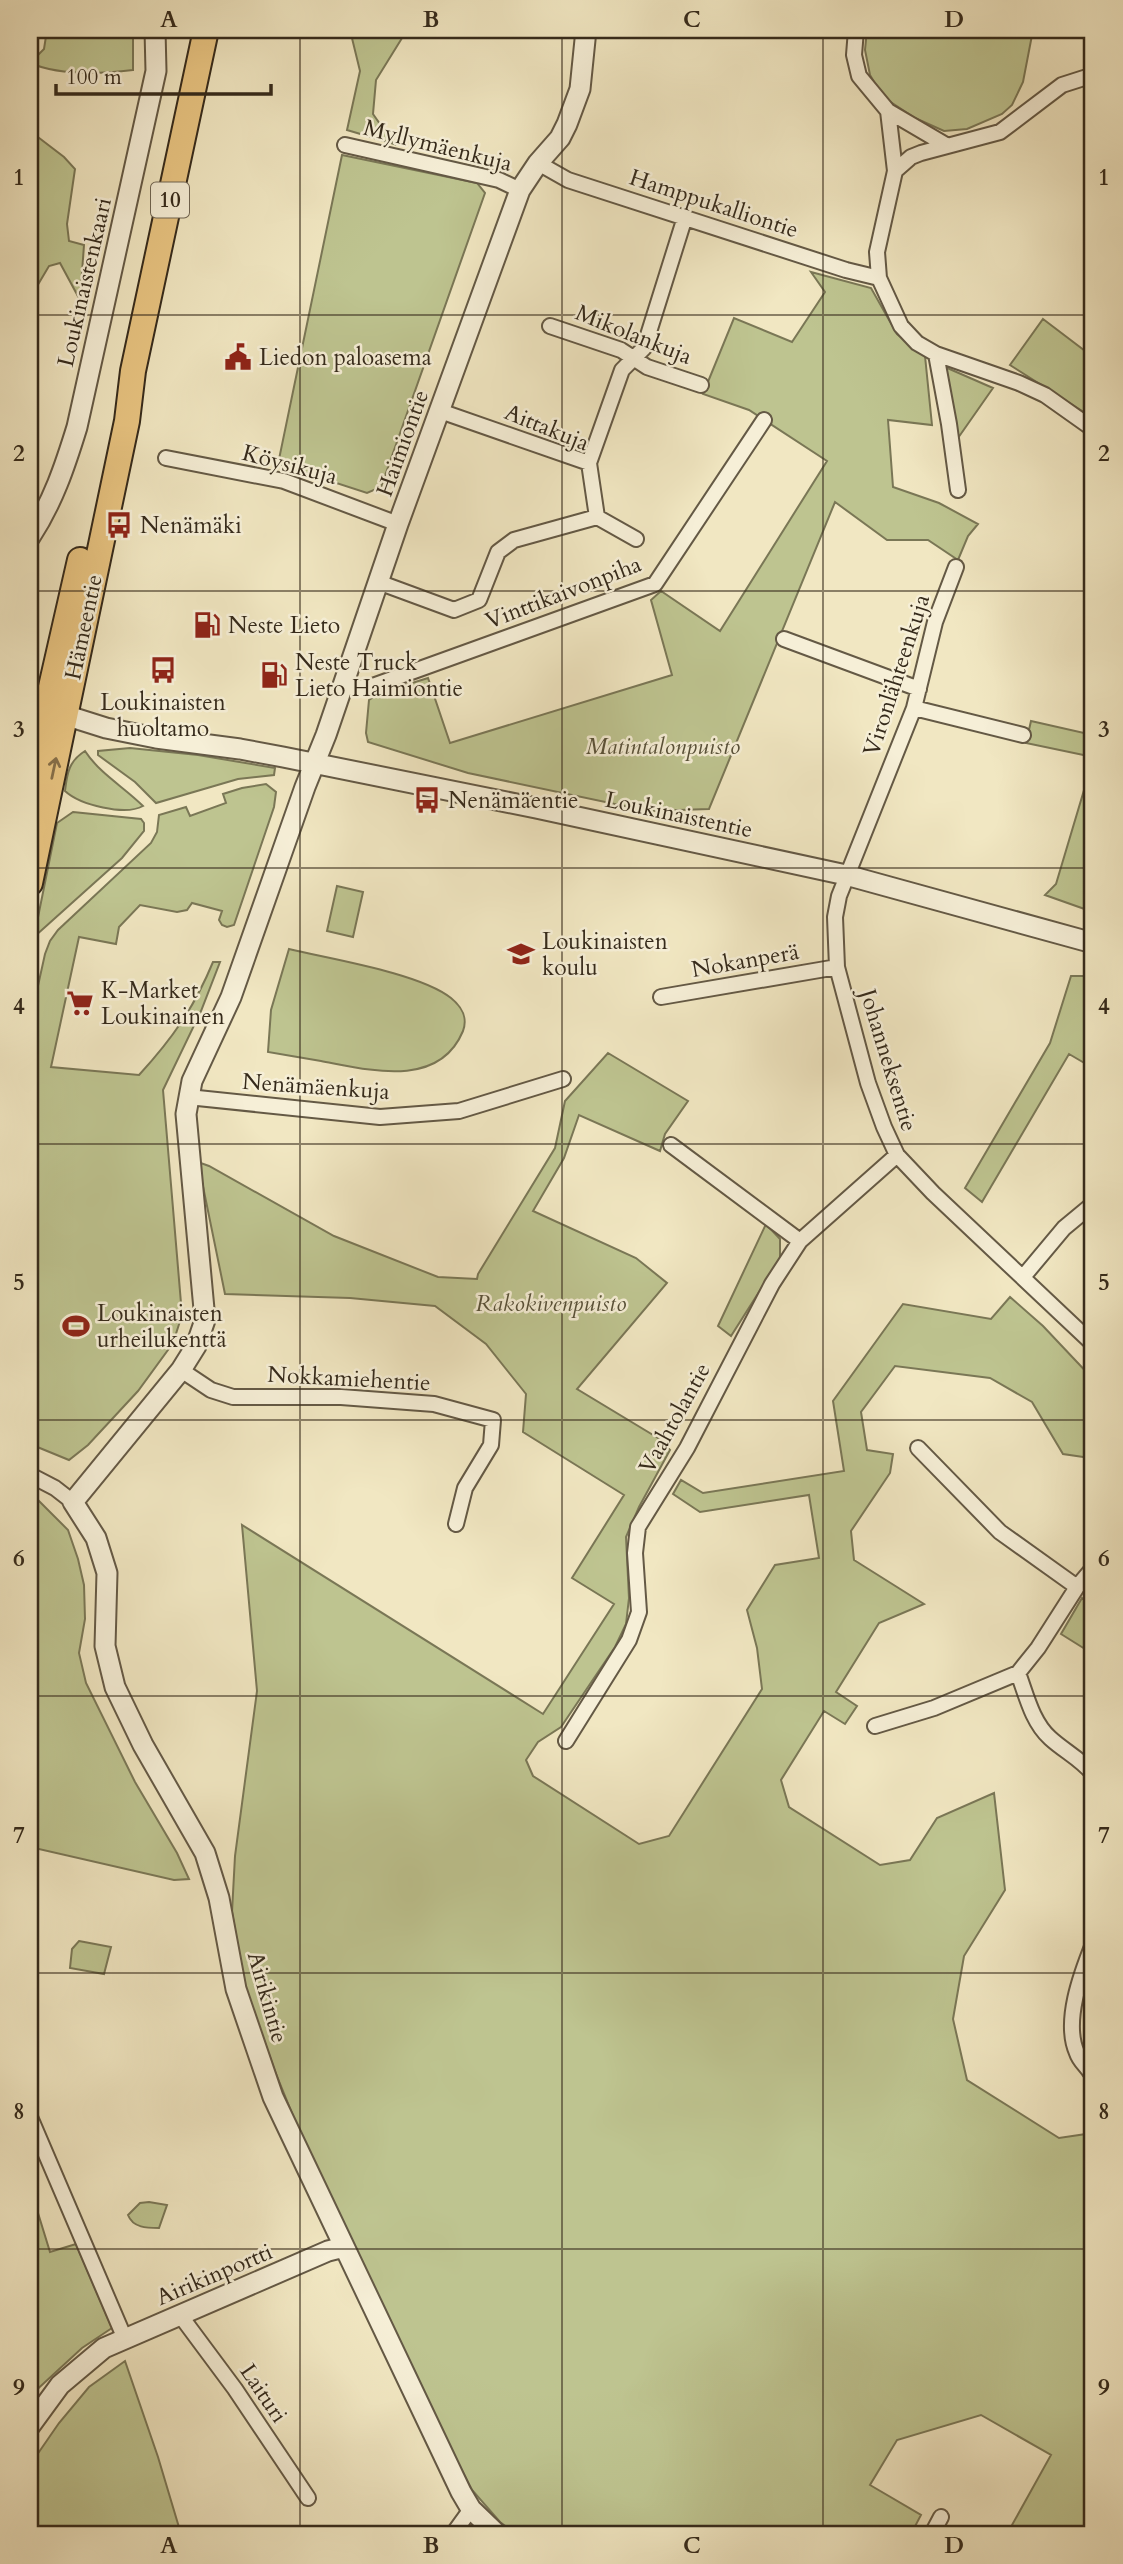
<svg xmlns="http://www.w3.org/2000/svg" width="1123" height="2564" font-family="Cardo,serif">
  <rect width="100%" height="100%" fill="#f1e7c2"/>
  <filter id="stains"><feTurbulence type="fractalNoise" baseFrequency=".00286" numOctaves="4"/><feColorMatrix values="0 0 0 0 .2 0 0 0 0 .09 0 0 0 0 .02 0 0 0 .5 -.17"/></filter>
  <radialGradient id="worn" r=".72"><stop offset=".6" stop-color="#630" stop-opacity="0"/><stop offset="1" stop-color="#630" stop-opacity=".3"/></radialGradient>
  <path fill="#bec490" stroke="#7a7756" stroke-width="2" d="M 47,30 L 133,30 L 133,70 C 100,74 60,76 30,63 L 44,49 Z
    M 350,30 L 407,30 L 376,80 L 373,114 L 394,144 L 347,130 L 360,71 Z
    M 867,30 L 1033,30 L 1023,82 L 1012,105 L 1002,114 L 967,129 L 944,131 L 915,118 L 883,97 L 870,75 L 865,50 Z
    M 30,131 L 64,157 L 75,169 L 67,224 L 69,241 L 84,245 L 80,300 L 60,263 L 49,266 L 30,298 Z
    M 342,155 L 477,183 L 485,193 L 381,487 L 367,493 L 278,464 Z
    M 811,272 L 871,288 L 897,334 L 925,356 L 932,425 L 888,420 L 893,487 L 939,503 L 978,524 L 968,536 L 958,560 L 928,540 L 887,540 L 835,502 L 709,809 L 648,811 L 468,773 L 368,742 L 366,733 L 369,700 L 380,693 L 428,678 L 450,743 L 672,675 L 651,600 L 661,591 L 720,631 L 827,461 L 749,410 L 703,394 L 734,318 L 792,342 L 825,292 Z
    M 1043,319 L 1093,357 L 1093,412 L 1090,416 L 1010,365 Z
    M 945,367 L 993,388 L 958,438 Z
    M 1031,721 L 1093,735 L 1093,757 L 1026,743 Z
    M 130,748 L 198,755 L 275,768 L 274,775 L 238,779 L 156,803 L 135,782 L 98,755 L 98,751 Z
    M 85,751 C 100,774 124,787 143,806 C 125,816 80,805 65,791 C 67,773 69,761 85,751 Z
    M 1093,760 L 1093,912 L 1045,895 L 1056,884 Z
    M 266,784 L 276,792 L 274,807 L 234,925 L 227,927 L 222,925 L 219,920 L 222,911 L 192,903 L 187,910 L 177,912 L 140,905 L 119,927 L 116,944 L 79,937 L 51,1067 L 139,1075 C 172,1039 194,1008 213,962 L 220,962 L 201,1011 L 163,1090 L 182,1315 L 173,1343 L 138,1391 L 88,1445 L 69,1460 L 30,1444 L 30,1022 L 45,954 L 50,941 L 58,930 L 151,843 L 157,832 L 159,815 L 186,807 L 190,816 L 226,803 L 223,794 L 242,788 Z
    M 73,812 L 141,819 L 144,823 L 144,831 L 122,858 L 34,937 L 57,823 Z
    M 337,886 L 363,892 L 353,937 L 327,931 Z
    M 289,949 C 330,959 420,973 451,998 C 462,1007 468,1017 463,1031 C 439,1089 369,1070 321,1061 C 303,1058 286,1055 268,1052 L 271,1010 Z
    M 1071,976 L 1093,976 L 1093,1068 L 1069,1054 L 982,1202 L 965,1188 L 1050,1043 Z
    M 608,1053 L 688,1101 L 665,1134 L 660,1151 L 579,1115 L 564,1158 L 533,1211 L 636,1258 L 667,1283 L 577,1389 L 658,1438 L 670,1450 L 639,1507 L 626,1537 L 629,1598 L 626,1624 L 615,1647 L 561,1727 L 538,1742 L 526,1760 L 533,1776 L 639,1844 L 669,1836 L 762,1689 L 757,1648 L 747,1610 L 775,1565 L 819,1558 L 809,1495 L 700,1512 L 673,1494 L 681,1480 L 703,1493 L 844,1471 L 833,1401 L 903,1304 L 991,1319 L 1010,1297 L 1043,1326 L 1093,1379 L 1093,1457 L 1090,1458 L 1063,1454 L 1032,1402 L 990,1378 L 895,1366 L 861,1412 L 867,1450 L 893,1454 L 890,1473 L 851,1531 L 854,1560 L 924,1604 L 879,1623 L 836,1692 L 857,1706 L 845,1724 L 824,1711 L 781,1780 L 789,1807 L 880,1865 L 910,1860 L 937,1818 L 994,1793 L 1005,1890 L 964,1956 L 953,2019 L 967,2080 L 1059,2138 L 1093,2133 L 1093,2534 L 1007,2534 L 1051,2455 L 981,2415 L 897,2440 L 870,2485 L 921,2515 L 911,2534 L 848,2534 L 838,2528 L 819,2534 L 516,2534 L 500,2522 L 472,2490 L 429,2407 L 306,2148 L 276,2074 L 244,1984 L 232,1912 L 235,1856 L 257,1691 L 242,1525 L 543,1714 L 614,1604 L 572,1578 L 624,1495 L 523,1432 L 526,1394 L 486,1344 L 435,1306 L 350,1298 L 225,1294 L 198,1162 L 209,1166 L 334,1236 L 438,1277 L 477,1279 L 478,1274 L 555,1148 L 565,1101 Z
    M 766,1224 L 780,1239 L 780,1259 L 731,1336 L 718,1326 Z
    M 30,1492 L 68,1530 L 78,1559 L 84,1585 L 85,1619 L 79,1653 L 86,1683 L 135,1782 L 177,1853 L 189,1879 L 174,1880 L 30,1847 Z
    M 1082,1598 L 1093,1605 L 1093,1654 L 1061,1634 Z
    M 79,1941 L 111,1947 L 104,1974 L 70,1968 L 72,1949 Z
    M 30,2187 L 50,2252 L 76,2244 L 112,2328 L 82,2348 L 30,2396 Z
    M 149,2202 L 167,2205 L 159,2228 C 147,2228 133,2228 128,2215 L 140,2203 Z
    M 125,2361 L 158,2457 L 181,2534 L 30,2534 L 30,2465 L 59,2423 L 89,2387 Z"/>
  <g fill="none" stroke-linecap="round" stroke-linejoin="round">
    <defs>
      <path id="minor" d="M 856,30 L 854,55 L 859,76 L 888,111 L 895,171 L 877,252 L 879,278 L 901,326 L 917,343 L 936,354 L 1019,383 L 1045,395 L 1093,429
        M 888,111 L 946,145
        M 345,145 L 499,180 L 520,190
        M 538,163 L 568,180 L 846,270 L 879,278
        M 895,171 L 911,157 L 921,153 L 1000,132 L 1062,85 L 1087,77 L 1093,77
        M 550,326 L 621,350 L 647,367 L 701,385
        M 936,354 L 949,424 L 958,490
        M 440,411 L 589,463 L 597,517 L 636,539
        M 166,458 L 284,481 L 398,524
        M 589,463 L 622,370 L 644,348 L 685,217
        M 956,567 L 935,622 L 914,708 L 839,896 L 835,917 L 837,967 L 868,1083 L 884,1127 L 897,1155 L 933,1193 L 1093,1344
        M 378,582 L 454,610 L 479,600 L 498,552 L 514,540 L 597,517
        M 784,639 L 919,689
        M 341,687 L 367,688 L 655,584 L 764,420
        M 914,708 L 1023,735
        M 661,997 L 837,967
        M 188,1097 L 380,1117 L 459,1111 L 563,1079
        M 671,1145 L 800,1241
        M 1023,1277 L 1064,1228 L 1093,1204
        M 181,1370 L 211,1390 L 233,1397 L 341,1397 L 434,1404 L 493,1420 L 491,1445 L 465,1488 L 456,1524
        M 918,1448 L 1000,1532 L 1077,1587
        M 30,1475 L 55,1488 L 73,1502
        M 1018,1673 C 1026,1694 1032,1722 1050,1738 C 1064,1751 1081,1759 1093,1774
        M 875,1726 L 934,1708 L 1018,1673 L 1038,1648 L 1077,1587 L 1093,1568
        M 566,1741 L 629,1640 L 639,1612 L 635,1553 L 638,1527 L 687,1448 L 772,1284 L 800,1241 L 897,1155
        M 1090,2072 C 1086,2066 1079,2060 1077,2053 C 1063,2022 1081,1974 1093,1944
        M 30,2117 L 125,2339
        M 180,2315 L 235,2389 L 308,2498
        M 453,2534 L 471,2509
        M 932,2534 L 941,2517"/>
      <path id="tertiary" d="M 30,537 C 53,502 65,466 77,427 L 156,71 L 155,30
        M 30,704 L 106,728 L 156,738 L 240,749 L 283,757 L 536,808 L 846,875 L 1093,943
        M 30,2426 L 60,2385 L 104,2348 L 328,2251 L 344,2247
        M 497,2534 L 471,2509 L 461,2492 L 273,2097 L 236,1989 L 219,1898 L 205,1853 L 143,1745 L 115,1687 L 105,1646 L 107,1573 L 96,1538 L 73,1502 L 181,1370 L 196,1346 L 205,1320 L 186,1114 L 192,1081 L 231,997 L 305,787 L 326,735 L 398,524 L 520,190 L 538,163 L 560,138 L 567,124 L 580,89 L 586,30"/>
      <path id="trunk" d="M 30,792 L 46,709 L 80,560
        M 30,883 L 127,421 L 133,371 L 206,30"/>
    </defs>
    <use href="#minor" stroke="#645945" stroke-width="18"/>
    <use href="#tertiary" stroke="#645945" stroke-width="23"/>
    <use href="#trunk" stroke="#352a1b" stroke-width="28"/>
    <use href="#minor" stroke="#f6efd7" stroke-width="14"/>
    <use href="#tertiary" stroke="#f6efd7" stroke-width="19"/>
    <use href="#trunk" stroke="#e8c481" stroke-width="24"/>
  </g>
  <defs><path id="oneway-shaft" d="M-6 0H5M1.5-3L5.5 0L1.5 3" fill="none" stroke-width="1.6" stroke-linecap="round" stroke-linejoin="round" transform="scale(1.75)"/></defs>
  <use stroke="#866f49" href="#oneway-shaft" transform="translate(54 768) rotate(-78)"/>
  <path fill="none" stroke="#352a1b" stroke-width="2" stroke-opacity="0.55" d="M 300,30 L 300,2534M 562,30 L 562,2534M 823,30 L 823,2534M 30,315 L 1093,315M 30,591 L 1093,591M 30,868 L 1093,868M 30,1144 L 1093,1144M 30,1420 L 1093,1420M 30,1696 L 1093,1696M 30,1973 L 1093,1973M 30,2249 L 1093,2249"/>
  <defs>
    <symbol id="civic-bare" viewBox="-9 -9 18 18"><path d="M-.6-6.5H3V-4.5H.6V-3L4-1V1h2V6H-6V1h2V-1L-.6-3ZM-1.2 2.5V6h2.4V2.5Z" fill="#8f2418" stroke="#f6efd7" stroke-width="2.5" paint-order="stroke"/></symbol>
    <symbol id="bus-bare" viewBox="-9 -9 18 18"><path d="M-5-6H5V4H4V6H2V4H-2V6H-4V4H-5ZM-3.5-4V0h7V-4ZM-3.5 1.2v1.5H-2V1.2ZM2 1.2v1.5H3.5V1.2Z" fill="#8f2418" stroke="#f6efd7" stroke-width="2.5" paint-order="stroke"/></symbol>
    <symbol id="fuel-bare" viewBox="-9 -9 18 18"><path d="M-5.5-6h7V0h2V4h1.3V-2.5L3-4.5l.8-.8L6-3V5H2.5V1h-1V6h-7ZM-4.2-4.7v3.2H.2V-4.7Z" fill="#8f2418" stroke="#f6efd7" stroke-width="2.5" paint-order="stroke"/></symbol>
    <symbol id="school-bare" viewBox="-9 -9 18 18"><path d="M0-5L7-2L0 1L-7-2ZM-4 1L0 2.5L4 1V4Q0 6-4 4Z" fill="#8f2418" stroke="#f6efd7" stroke-width="2.5" paint-order="stroke"/></symbol>
    <symbol id="supermarket-bare" viewBox="-9 -9 18 18"><path d="M-6-5.5h2.5l.6 2H6L4.5 2H-2.5L-4.4-4H-6ZM-1.5 3.2a1.3 1.3 0 1 0 .1 0ZM3 3.2a1.3 1.3 0 1 0 .1 0Z" fill="#8f2418" stroke="#f6efd7" stroke-width="2.5" paint-order="stroke"/></symbol>
    <symbol id="stadium-bare" viewBox="-9 -9 18 18"><path d="M0-5a6.5 5 0 1 0 0 10a6.5 5 0 1 0 0-10ZM-3.5-1.8h7v3.6h-7Z" fill="#8f2418" stroke="#f6efd7" stroke-width="2.5" paint-order="stroke"/></symbol>
  </defs>
  <g fill-rule="evenodd">
    <use href="#civic-bare" x="219" y="338" width="38" height="38"/>
    <use href="#bus-bare" x="100" y="506" width="38" height="38"/>
    <use href="#fuel-bare" x="188" y="606" width="38" height="38"/>
    <use href="#bus-bare" x="144" y="651" width="38" height="38"/>
    <use href="#fuel-bare" x="255" y="656" width="38" height="38"/>
    <use href="#bus-bare" x="408" y="781" width="38" height="38"/>
    <use href="#school-bare" x="502" y="935" width="38" height="38"/>
    <use href="#supermarket-bare" x="61" y="984" width="38" height="38"/>
    <use href="#stadium-bare" x="57" y="1307" width="38" height="38"/>
  </g>
  <g text-anchor="middle" stroke-width="5" stroke-linejoin="round" paint-order="stroke">
    <rect fill="#f6efd7" stroke="#6f6553" stroke-width="2" x="151" y="182.5" width="38" height="35" rx="5"/>
    <g font-size="21" font-weight="bold" fill="#352a1b">
      <text x="170" y="207">10</text>
    </g>
    <g font-size="23" fill="#352a1b" stroke="#f6efd7">
      <text transform="translate(438 145) rotate(14)" y="8">Myllymäenkuja</text>
      <text transform="translate(714 203) rotate(18)" y="8">Hamppukalliontie</text>
      <text transform="translate(84 282) rotate(-77)" y="8">Loukinaistenkaari</text>
      <text transform="translate(634 334) rotate(22)" y="8">Mikolankuja</text>
      <text transform="translate(547 427) rotate(22)" y="8">Aittakuja</text>
      <text transform="translate(402 443) rotate(-70)" y="8">Haimiontie</text>
      <text transform="translate(290 464) rotate(15)" y="8">Köysikuja</text>
      <text transform="translate(563 592) rotate(-21)" y="8">Vinttikaivonpiha</text>
      <text transform="translate(83 627) rotate(-78)" y="8">Hämeentie</text>
      <text transform="translate(896 675) rotate(-72)" y="8">Vironlähteenkuja</text>
      <text transform="translate(679 814) rotate(12)" y="8">Loukinaistentie</text>
      <text transform="translate(745 960) rotate(-10)" y="8">Nokanperä</text>
      <text transform="translate(889 1060) rotate(73)" y="8">Johanneksentie</text>
      <text transform="translate(316 1086) rotate(4)" y="8">Nenämäenkuja</text>
      <text transform="translate(349 1378) rotate(3)" y="8">Nokkamiehentie</text>
      <text transform="translate(674 1418) rotate(-61)" y="8">Vaahtolantie</text>
      <text transform="translate(268 1997) rotate(74)" y="8">Airikintie</text>
      <text transform="translate(214 2274) rotate(-23)" y="8">Airikinportti</text>
      <text transform="translate(264 2393) rotate(56)" y="8">Laituri</text>
    </g>
    <g font-size="23" fill="#352a1b" stroke="#f6efd7" text-anchor="start">
      <text x="259" y="365">Liedon paloasema</text>
      <text x="140" y="533">Nenämäki</text>
      <text x="228" y="633">Neste Lieto</text>
      <text x="295" y="670">Neste Truck<tspan x="295" dy="26">Lieto Haimiontie</tspan></text>
      <text x="163" y="710" text-anchor="middle">Loukinaisten<tspan x="163" dy="26">huoltamo</tspan></text>
      <text x="448" y="808">Nenämäentie</text>
      <text x="542" y="949">Loukinaisten<tspan x="542" dy="26">koulu</tspan></text>
      <text x="101" y="998">K-Market<tspan x="101" dy="26">Loukinainen</tspan></text>
      <text x="97" y="1321">Loukinaisten<tspan x="97" dy="26">urheilukenttä</tspan></text>
    </g>
    <g font-size="23" font-style="italic" fill="#575038" stroke="#f6efd7">
      <text x="663" y="754">Matintalonpuisto</text>
      <text x="551" y="1311">Rakokivenpuisto</text>
    </g>
  </g>
  <rect width="1123" height="2564" fill="none" stroke="#f1e7c2" stroke-width="77"/>
  <path d="M56 84v10h215v-10" fill="none" stroke="#352a1b" stroke-width="3.5"/>
  <text x="66" y="84" font-size="21" fill="#352a1b" stroke="#f6efd7" stroke-width="5" paint-order="stroke">100 m</text>
  <rect x="38" y="38" width="1046" height="2488" fill="none" stroke="#352a1b" stroke-width="2.5"/>
  <g font-size="23" text-anchor="middle" font-weight="bold" fill="#352a1b">
    <text x="169" y="27">A</text>
    <text x="431" y="27">B</text>
    <text x="692" y="27">C</text>
    <text x="954" y="27">D</text>
    <text x="19" y="185">1</text>
    <text x="1104" y="185">1</text>
    <text x="19" y="461">2</text>
    <text x="1104" y="461">2</text>
    <text x="19" y="737">3</text>
    <text x="1104" y="737">3</text>
    <text x="19" y="1014">4</text>
    <text x="1104" y="1014">4</text>
    <text x="19" y="1290">5</text>
    <text x="1104" y="1290">5</text>
    <text x="19" y="1566">6</text>
    <text x="1104" y="1566">6</text>
    <text x="19" y="1843">7</text>
    <text x="1104" y="1843">7</text>
    <text x="19" y="2119">8</text>
    <text x="1104" y="2119">8</text>
    <text x="19" y="2395">9</text>
    <text x="1104" y="2395">9</text>
    <text x="169" y="2553">A</text>
    <text x="431" y="2553">B</text>
    <text x="692" y="2553">C</text>
    <text x="954" y="2553">D</text>
  </g>
  <rect width="100%" height="100%" filter="url(#stains)"/>
  <rect width="100%" height="100%" fill="url(#worn)"/>
</svg>
